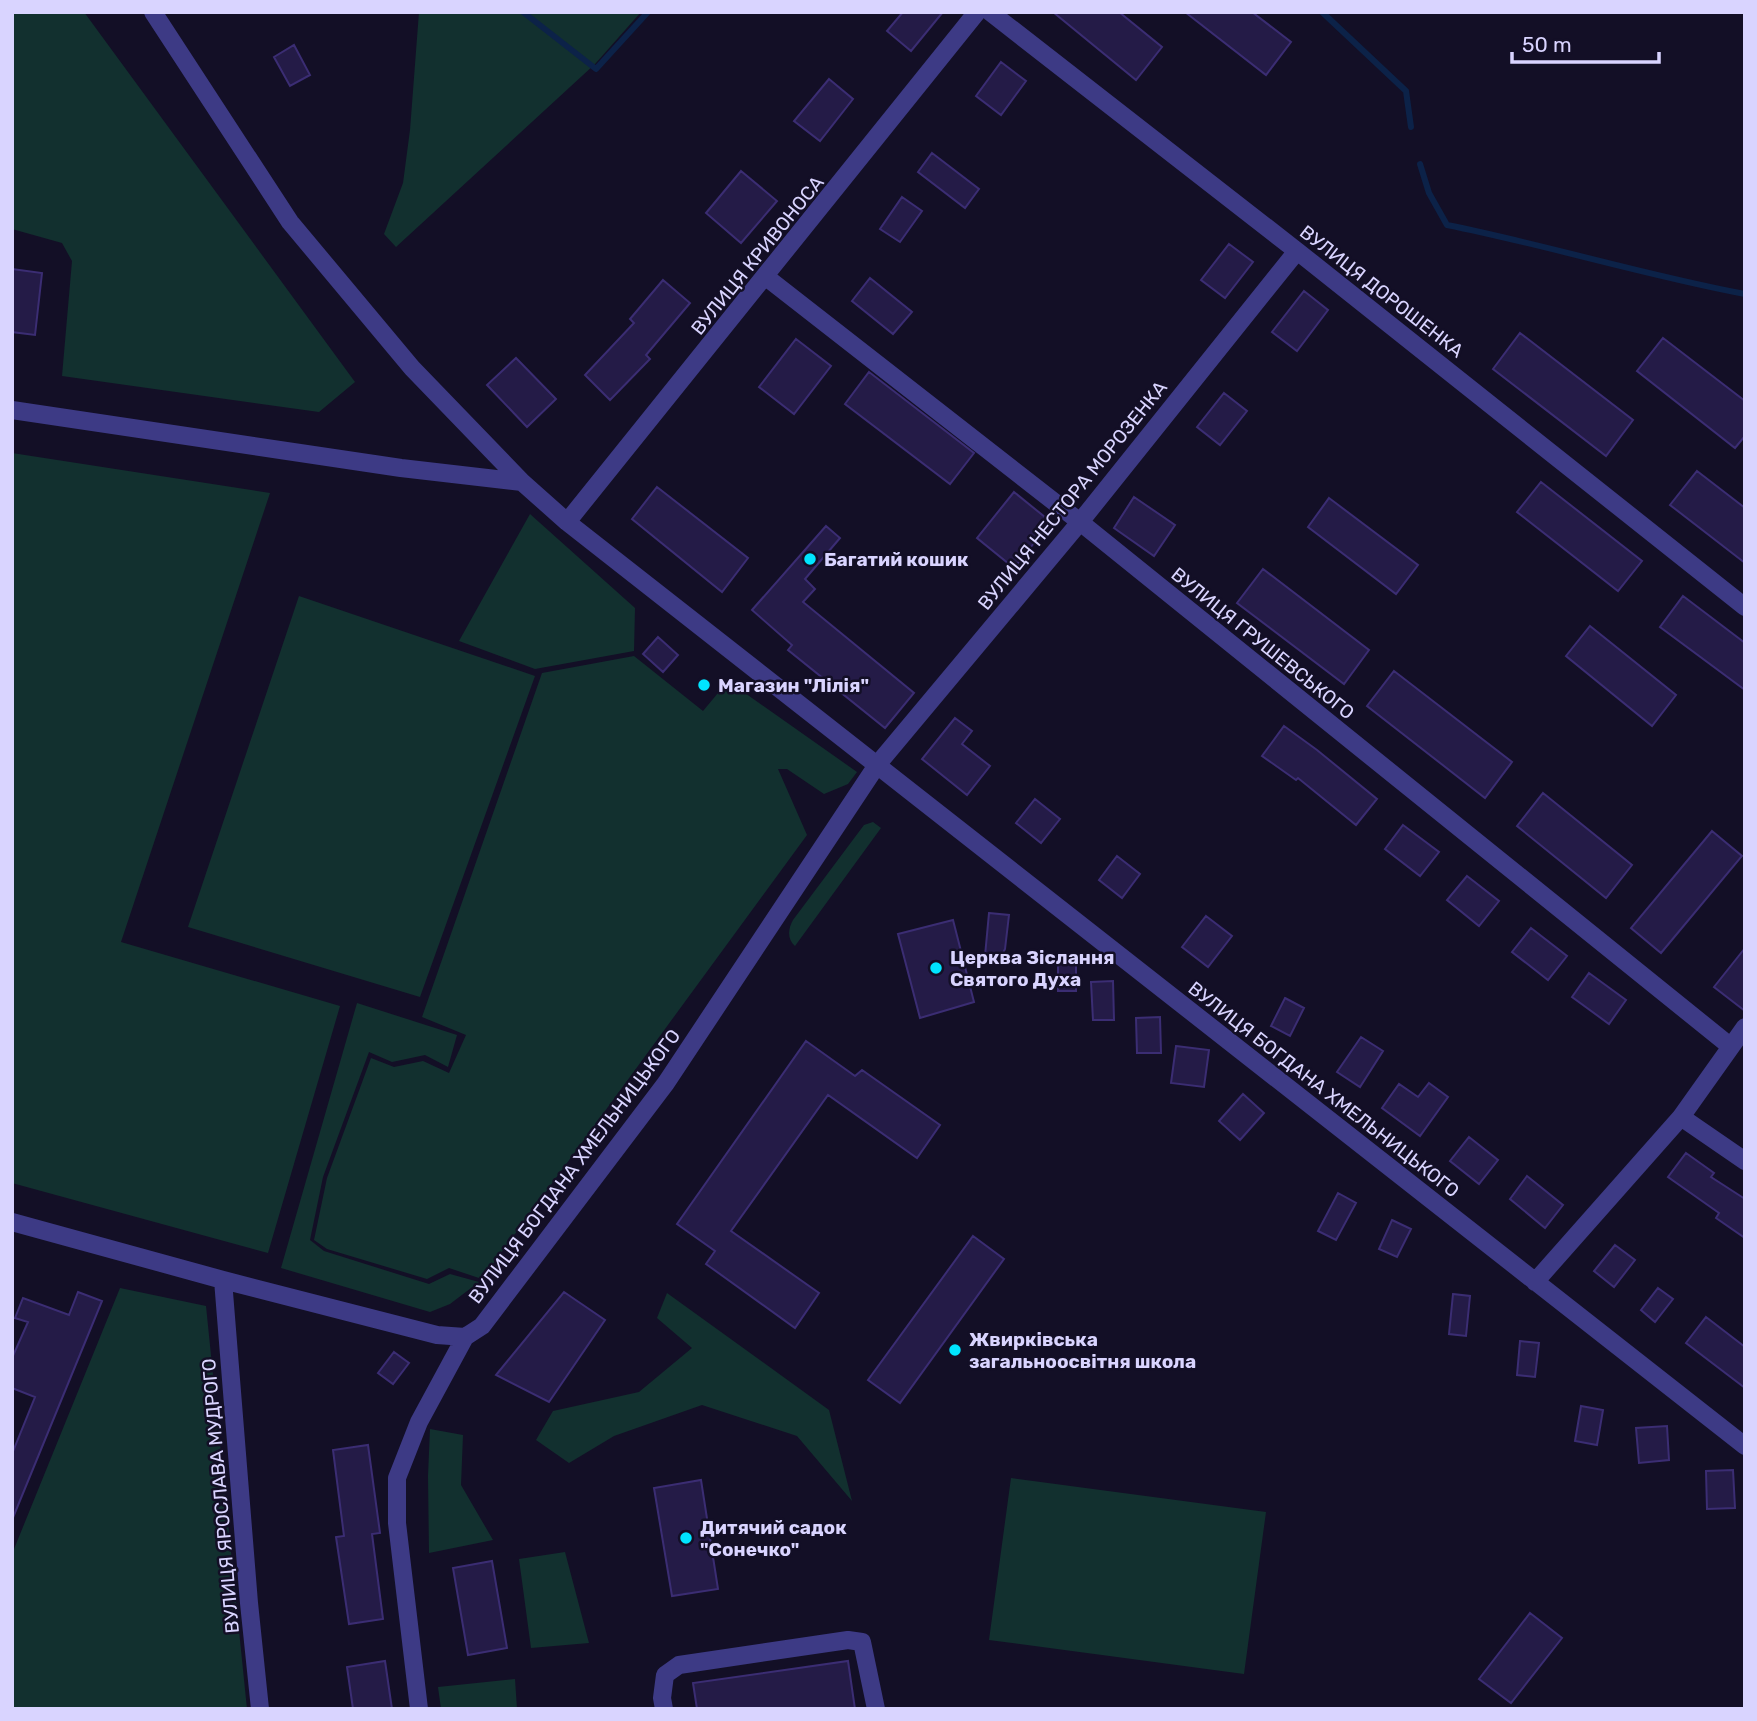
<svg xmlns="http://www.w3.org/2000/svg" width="1757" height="1721" font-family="Rubik,sans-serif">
  <rect width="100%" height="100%" fill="#130f26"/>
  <path fill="#12302f" d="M 12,12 L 84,12 L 355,382 L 319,412 L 62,376 L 72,261 L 62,243 L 12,229 Z
    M 419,12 L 641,12 L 595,64 L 396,247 L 384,234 L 403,183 L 410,130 Z
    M 12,453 L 270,493 L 121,942 L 340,1006 L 268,1253 L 12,1183 Z
    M 530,514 L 635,608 L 634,651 L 535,669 L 459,641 Z
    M 299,596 L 535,676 L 420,997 L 188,927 Z
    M 634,656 L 703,711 L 728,681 L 857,772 L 848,784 L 824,794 L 787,769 L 778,769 L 807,835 L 482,1279 L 449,1268 L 427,1279 L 327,1249 L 314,1240 L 327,1178 L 371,1058 L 394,1067 L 423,1061 L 449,1073 L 466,1035 L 422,1017 L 542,673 Z
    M 873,822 L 881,828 L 795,946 C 787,939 788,929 793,920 L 864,825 Z
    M 357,1003 L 457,1035 L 448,1067 L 425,1055 L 392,1062 L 369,1052 L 323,1177 L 310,1240 L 324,1251 L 429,1284 L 450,1274 L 479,1282 L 450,1304 L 430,1312 L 281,1268 Z
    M 120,1288 L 206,1306 L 247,1709 L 12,1709 L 12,1554 Z
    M 667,1293 L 829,1410 L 852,1501 L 797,1436 L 702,1405 L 614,1436 L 569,1463 L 536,1440 L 553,1411 L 639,1392 L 692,1348 L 657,1318 Z
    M 430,1429 L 463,1435 L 461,1485 L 493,1540 L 429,1553 L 428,1476 Z
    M 1011,1478 L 1266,1512 L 1244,1674 L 989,1640 Z
    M 565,1552 L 589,1643 L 531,1648 L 519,1559 Z
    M 515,1679 L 517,1709 L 441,1709 L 438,1687 Z"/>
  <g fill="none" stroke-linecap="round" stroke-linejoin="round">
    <path stroke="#0c2248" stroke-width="6" d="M 523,12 L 596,69 L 648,12
      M 1322,12 L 1406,91 L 1411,127
      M 1420,164 L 1429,193 L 1447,225 C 1547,245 1644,275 1745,294"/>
  </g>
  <path fill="#241b47" stroke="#3b2d73" stroke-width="2" d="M 903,12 L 943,12 L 911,51 L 887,31 Z
    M 1053,12 L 1119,12 L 1162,47 L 1136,80 Z
    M 1185,12 L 1252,12 L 1291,42 L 1266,75 Z
    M 294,45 L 310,75 L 290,86 L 274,57 Z
    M 1001,62 L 1026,81 L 1001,115 L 976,96 Z
    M 829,79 L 853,99 L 820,141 L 794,121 Z
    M 932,153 L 979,189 L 965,208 L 918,172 Z
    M 741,171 L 777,201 L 741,243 L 706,213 Z
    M 902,197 L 922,211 L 900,242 L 880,229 Z
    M 1229,244 L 1253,262 L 1225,298 L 1201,280 Z
    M 12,269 L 42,273 L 35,335 L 12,332 Z
    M 870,278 L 912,312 L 893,334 L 852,301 Z
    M 663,280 L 690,303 L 646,355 L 650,359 L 610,400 L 585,375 L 634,323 L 630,319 Z
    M 1304,291 L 1328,310 L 1297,351 L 1272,332 Z
    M 1520,333 L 1633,420 L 1606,456 L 1493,369 Z
    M 1663,338 L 1745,401 L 1745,436 L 1735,448 L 1637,371 Z
    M 796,339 L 831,366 L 794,414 L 759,387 Z
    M 516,358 L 556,399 L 527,427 L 487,385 Z
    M 869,372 L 974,453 L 950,484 L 845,404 Z
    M 1224,393 L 1247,411 L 1220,445 L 1197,427 Z
    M 1697,471 L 1745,508 L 1745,563 L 1670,505 Z
    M 1541,482 L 1642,561 L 1618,591 L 1517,512 Z
    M 657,487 L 748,558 L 722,592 L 632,519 Z
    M 1014,492 L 1051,522 L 1014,568 L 977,538 Z
    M 1134,497 L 1175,525 L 1154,556 L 1114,528 Z
    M 1329,498 L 1418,565 L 1396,594 L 1308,527 Z
    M 826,526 L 840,538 L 805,579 L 815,589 L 803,602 L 914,693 L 885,728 L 788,650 L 792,645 L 752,610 Z
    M 1263,569 L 1369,650 L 1344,684 L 1237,603 Z
    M 1683,596 L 1745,643 L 1745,690 L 1660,627 Z
    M 1590,626 L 1676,695 L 1652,726 L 1566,656 Z
    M 658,637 L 678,655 L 663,672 L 643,654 Z
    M 1394,671 L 1512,762 L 1485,798 L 1367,706 Z
    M 955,718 L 972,731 L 962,744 L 990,766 L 967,795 L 922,759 Z
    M 1284,726 L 1317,750 L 1377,799 L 1356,825 L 1298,778 L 1296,780 L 1262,756 Z
    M 1543,793 L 1632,865 L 1606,898 L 1517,826 Z
    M 1035,799 L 1060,819 L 1041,843 L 1016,823 Z
    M 1403,825 L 1439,852 L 1420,876 L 1385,849 Z
    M 1712,831 L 1742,856 L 1661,953 L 1631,928 Z
    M 1117,856 L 1140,874 L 1122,898 L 1099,880 Z
    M 1467,876 L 1499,901 L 1479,926 L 1447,900 Z
    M 989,913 L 1009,915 L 1005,949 L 1000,959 L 985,956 Z
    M 1206,916 L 1232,936 L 1208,967 L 1182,947 Z
    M 953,920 L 974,1002 L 920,1018 L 898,934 Z
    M 1531,928 L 1567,956 L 1548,980 L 1512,952 Z
    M 1745,948 L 1745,1011 L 1714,987 Z
    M 1058,958 L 1076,958 L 1076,991 L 1058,991 Z
    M 1589,973 L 1626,1000 L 1609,1024 L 1572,997 Z
    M 1113,981 L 1114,1020 L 1093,1020 L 1091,982 Z
    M 1285,998 L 1304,1008 L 1290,1036 L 1271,1026 Z
    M 1160,1017 L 1161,1053 L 1137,1053 L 1136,1018 Z
    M 1361,1037 L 1383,1051 L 1360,1087 L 1337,1072 Z
    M 806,1041 L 855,1076 L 862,1070 L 940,1125 L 917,1158 L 828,1095 L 731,1231 L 819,1293 L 795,1328 L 706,1264 L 715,1251 L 677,1224 Z
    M 1176,1046 L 1209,1050 L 1204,1087 L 1171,1083 Z
    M 1429,1083 L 1448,1097 L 1420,1136 L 1382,1108 L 1399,1084 L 1418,1097 Z
    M 1243,1094 L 1264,1113 L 1240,1140 L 1219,1121 Z
    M 1469,1137 L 1498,1160 L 1479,1184 L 1450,1161 Z
    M 1686,1153 L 1714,1173 L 1711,1177 L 1745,1199 L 1745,1238 L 1716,1218 L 1719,1213 L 1668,1177 Z
    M 1527,1176 L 1563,1205 L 1545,1228 L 1510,1199 Z
    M 1338,1193 L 1356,1203 L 1336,1240 L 1318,1231 Z
    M 1392,1220 L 1411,1229 L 1397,1257 L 1379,1249 Z
    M 973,1236 L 1004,1259 L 900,1403 L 868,1380 Z
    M 1615,1245 L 1635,1260 L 1614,1287 L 1594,1271 Z
    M 1658,1288 L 1673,1299 L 1655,1322 L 1641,1310 Z
    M 78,1292 L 102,1301 L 12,1520 L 12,1454 L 35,1397 L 12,1388 L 12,1358 L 28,1322 L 15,1318 L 23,1298 L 69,1315 Z
    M 564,1292 L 605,1320 L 549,1402 L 496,1375 Z
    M 1453,1294 L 1470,1296 L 1466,1336 L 1449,1334 Z
    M 1706,1317 L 1745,1347 L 1745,1388 L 1686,1343 Z
    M 1520,1341 L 1539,1343 L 1535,1377 L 1517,1375 Z
    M 394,1352 L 409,1363 L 393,1384 L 378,1373 Z
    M 1581,1406 L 1603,1410 L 1597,1445 L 1575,1441 Z
    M 1667,1426 L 1669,1460 L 1639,1463 L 1636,1428 Z
    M 368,1445 L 380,1533 L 372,1534 L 383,1619 L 349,1624 L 336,1537 L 344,1536 L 333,1450 Z
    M 1733,1470 L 1735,1508 L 1707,1509 L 1706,1471 Z
    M 701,1480 L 718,1589 L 672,1596 L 654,1488 Z
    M 492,1561 L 507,1648 L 468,1655 L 453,1568 Z
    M 1530,1613 L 1562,1638 L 1511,1703 L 1479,1679 Z
    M 385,1661 L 392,1709 L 353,1709 L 347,1667 Z
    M 848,1661 L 855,1709 L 697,1709 L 693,1683 Z"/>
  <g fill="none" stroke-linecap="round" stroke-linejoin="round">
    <path stroke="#3d3a85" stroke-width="18" d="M 153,12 L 290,222 L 412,368 L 522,482 L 567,522 L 1745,1446
      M 990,12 L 1297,251 L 1745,607
      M 766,277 L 1080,522 L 1730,1046
      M 12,410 L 401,468 L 522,482
      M 567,522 L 977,12
      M 1681,1117 L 1745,1161
      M 12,1222 L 223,1280 L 437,1335 L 465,1337 L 482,1326 L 666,1083 L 877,765 L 1080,522 L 1297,251
      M 223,1280 L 249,1603 L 260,1709
      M 1535,1282 L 1681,1117 L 1745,1027
      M 419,1709 L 397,1523 L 397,1478 L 419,1422 L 465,1337
      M 664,1709 L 662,1698 L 665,1675 L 679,1665 L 848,1640 L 862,1642 L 876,1709"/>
  </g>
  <g fill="#00e5ff" stroke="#130f26" stroke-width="2.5">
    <circle cx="810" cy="559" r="7"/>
    <circle cx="704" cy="685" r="7"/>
    <circle cx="936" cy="968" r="7"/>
    <circle cx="955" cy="1350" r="7"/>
    <circle cx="686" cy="1538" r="7"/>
  </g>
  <g text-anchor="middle" stroke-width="5" stroke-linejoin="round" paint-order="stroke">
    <g font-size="19" fill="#d9d4ff" stroke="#130f26">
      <text transform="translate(757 255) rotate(-51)" y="7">ВУЛИЦЯ КРИВОНОСА</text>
      <text transform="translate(1382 291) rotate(38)" y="7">ВУЛИЦЯ ДОРОШЕНКА</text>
      <text transform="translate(1072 495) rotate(-51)" y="7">ВУЛИЦЯ НЕСТОРА МОРОЗЕНКА</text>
      <text transform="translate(1263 643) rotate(39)" y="7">ВУЛИЦЯ ГРУШЕВСЬКОГО</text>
      <text transform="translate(1324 1089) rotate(38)" y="7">ВУЛИЦЯ БОГДАНА ХМЕЛЬНИЦЬКОГО</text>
      <text transform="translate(574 1166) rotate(-53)" y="7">ВУЛИЦЯ БОГДАНА ХМЕЛЬНИЦЬКОГО</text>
      <text transform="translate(220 1496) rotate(-95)" y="7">ВУЛИЦЯ ЯРОСЛАВА МУДРОГО</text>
    </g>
    <g font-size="19" font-weight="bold" fill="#d9d4ff" stroke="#130f26" text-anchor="start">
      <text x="824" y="566">Багатий кошик</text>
      <text x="718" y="692">Магазин "Лілія"</text>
      <text x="950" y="964">Церква Зіслання<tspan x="950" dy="22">Святого Духа</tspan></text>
      <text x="969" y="1346">Жвирківська<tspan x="969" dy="22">загальноосвітня школа</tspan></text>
      <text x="700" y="1534">Дитячий садок<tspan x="700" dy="22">"Сонечко"</tspan></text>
    </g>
  </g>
  <rect width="1757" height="1721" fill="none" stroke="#d9d4ff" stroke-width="28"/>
  <path d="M1512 52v10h147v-10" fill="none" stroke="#d9d4ff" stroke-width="3.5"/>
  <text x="1522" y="52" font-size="21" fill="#d9d4ff" stroke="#130f26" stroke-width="5" paint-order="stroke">50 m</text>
</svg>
